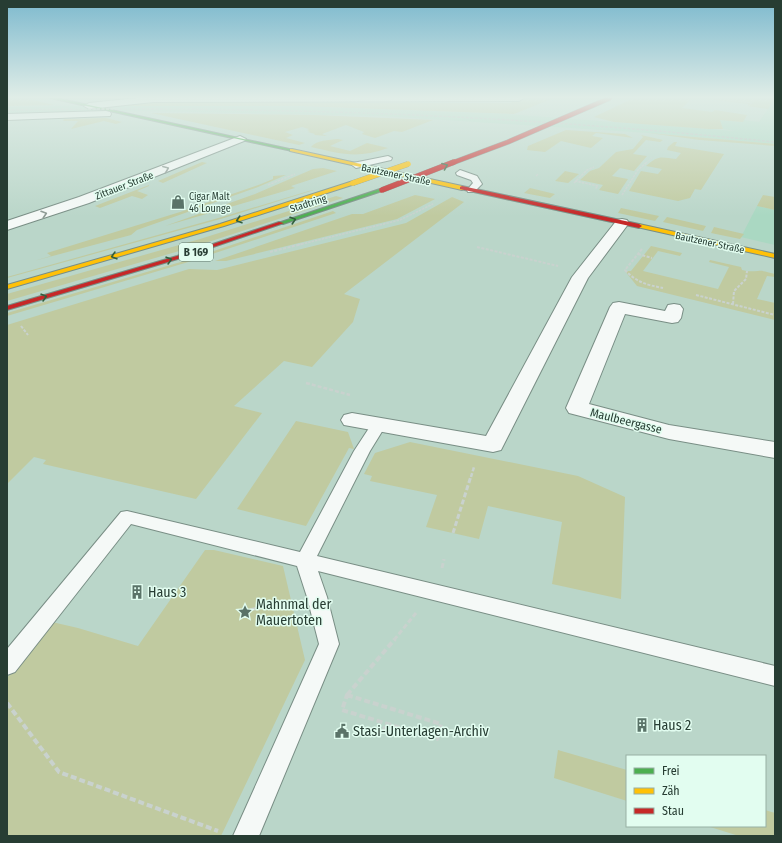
<svg xmlns="http://www.w3.org/2000/svg" width="782" height="843" font-family="'Fira Sans Condensed',sans-serif">
  <rect width="100%" height="100%" fill="#bad6c9"/>
  <path fill="#aad8c2" d="M 775,98 L 775,144 L 648,133 L 383,116 L 143,111 L 7,114 L 7,107 L 157,104 L 301,106 L 506,114 L 736,131 L 723,129 L 719,120 L 742,122 L 744,120 L 759,122 Z
    M 757,206 L 775,210 L 775,245 L 741,237 Z"/>
  <path fill="#c0caa0" d="M 7,98 L 23,98 L 55,105 L 7,106 Z
    M 634,98 L 692,98 L 682,108 L 712,112 L 715,110 L 747,115 L 743,122 L 720,120 L 723,129 L 709,129 L 614,122 L 594,117 Z
    M 700,98 L 775,98 L 768,109 L 748,106 L 748,104 Z
    M 551,99 L 514,114 L 301,106 L 120,106 L 168,101 L 172,102 L 290,102 L 308,100 L 307,103 L 512,103 L 510,100 Z
    M 151,113 L 314,115 L 433,120 L 402,132 L 394,131 L 375,138 L 362,134 L 364,132 L 346,125 L 322,134 L 327,136 L 314,135 L 315,134 L 308,132 L 310,131 L 307,130 L 309,129 L 302,127 L 285,132 L 293,135 L 286,138 L 305,143 L 299,145 Z
    M 106,118 L 122,122 L 116,124 L 104,121 L 71,129 L 78,121 L 63,121 L 64,119 Z
    M 566,130 L 625,134 L 633,138 L 596,133 L 592,136 L 603,138 L 591,148 L 561,141 L 545,152 L 527,150 L 528,146 Z
    M 648,133 L 765,143 L 775,144 L 775,146 L 700,140 Z
    M 641,135 L 663,140 L 660,142 L 646,140 L 633,154 L 647,156 L 634,171 L 620,168 L 612,176 L 628,179 L 618,194 L 599,190 L 603,185 L 580,180 L 590,171 L 599,168 L 616,152 L 633,149 L 643,137 Z
    M 338,139 L 343,140 L 330,146 L 350,151 L 367,143 L 388,148 C 357,159 342,154 311,147 C 316,140 329,140 338,139 Z
    M 674,142 L 677,142 L 675,146 L 724,154 L 701,190 L 695,189 L 690,198 L 678,201 L 629,191 L 641,171 L 658,174 L 662,169 L 646,166 C 658,155 661,157 676,159 L 681,153 L 667,150 L 668,147 Z
    M 202,162 L 207,163 L 163,183 L 158,181 Z
    M 323,168 L 337,171 L 291,186 L 295,188 L 165,226 L 255,194 L 313,169 Z
    M 565,171 L 579,174 L 568,183 L 555,181 Z
    M 286,175 L 258,187 L 137,230 L 131,235 L 34,261 L 51,256 L 47,253 L 180,212 L 261,184 L 273,179 L 273,176 Z
    M 149,185 L 149,186 L 137,191 L 148,195 L 142,199 L 132,196 L 100,208 L 95,206 Z
    M 530,188 L 555,194 L 550,198 L 524,193 Z
    M 312,190 L 314,190 L 224,218 L 7,278 L 7,277 L 222,217 Z
    M 415,195 L 435,199 L 397,219 L 226,261 L 215,261 L 352,214 L 363,214 Z
    M 763,195 L 775,197 L 775,210 L 757,206 Z
    M 336,196 L 343,198 L 193,247 L 7,301 L 7,294 L 200,239 Z
    M 452,197 L 464,202 L 344,294 L 360,299 L 353,322 L 312,367 L 284,361 L 234,406 L 262,413 L 196,499 L 43,464 L 46,460 L 34,457 L 7,484 L 7,325 L 189,269 L 217,270 L 406,223 Z
    M 621,208 L 659,216 L 655,221 L 618,213 Z
    M 333,211 L 336,213 L 185,263 L 7,316 L 7,313 L 184,261 Z
    M 667,217 L 706,226 L 703,231 L 663,222 Z
    M 714,227 L 744,234 L 740,239 L 711,233 Z
    M 651,246 L 682,253 L 680,256 L 658,251 L 643,271 L 718,289 L 729,267 L 709,262 L 710,260 L 741,267 L 742,270 C 749,272 753,271 758,271 C 763,270 770,273 775,274 L 775,277 L 767,276 L 757,299 L 775,303 L 775,320 L 637,286 L 625,271 L 631,271 Z
    M 296,421 L 348,432 L 354,449 L 349,448 L 306,526 L 237,509 Z
    M 410,442 L 578,476 L 625,497 L 621,599 L 552,584 L 562,522 L 488,506 L 479,539 L 426,527 L 437,495 L 370,481 L 372,476 L 364,474 L 375,453 Z
    M 205,550 L 214,550 L 283,566 L 305,660 L 221,836 L 7,836 L 7,678 L 52,622 L 78,628 L 138,646 Z
    M 558,750 L 627,770 L 627,801 L 554,778 Z
    M 765,810 L 775,813 L 775,836 L 739,836 L 707,826 L 765,826 Z"/>
  <g fill="none" stroke-linecap="round" stroke-linejoin="round">
    <defs>
      <path id="lane" d="M 388,156 L 392,158 L 391,160 L 356,168 L 352,165 L 353,163 Z
        M 460,170 L 477,176 L 482,184 L 474,192 L 468,192 L 467,190 L 473,183 L 471,180 L 457,175 L 456,173 Z
        M 378,420 L 383,422 L 386,425 L 370,451 L 317,556 L 775,666 L 775,686 L 318,571 L 327,597 L 339,644 L 259,836 L 233,836 L 319,644 L 307,597 L 297,566 L 131,524 L 15,672 L 7,675 L 7,649 L 121,512 L 127,511 L 300,552 L 354,451 L 373,422 Z"/>
      <path id="street" d="M 137,98 L 524,98 L 519,101 L 153,102 L 89,109 L 84,106 L 89,103 Z
        M 106,111 L 110,112 L 111,114 L 110,116 L 7,120 L 7,114 Z
        M 240,136 L 246,139 L 244,141 L 89,203 L 7,230 L 7,221 L 79,197 Z
        M 622,219 L 627,220 L 629,223 L 588,278 L 501,450 L 493,452 L 344,425 L 341,420 L 344,415 L 352,413 L 486,436 L 572,277 L 617,220 Z
        M 619,302 L 665,311 L 668,305 L 674,304 L 680,305 L 683,309 L 681,318 L 678,322 L 672,323 L 625,314 L 589,404 L 669,425 L 775,442 L 775,458 L 669,439 L 569,413 L 566,408 L 610,307 L 613,303 Z"/>
      <path id="fast" d="M 50,98 L 57,98 L 294,150 L 292,151 Z
        M 380,189 L 385,190 L 283,224 L 278,223 Z"/>
      <path id="slow" d="M 292,149 L 462,186 L 465,188 L 462,190 L 290,151 L 290,149 Z
        M 353,181 L 356,183 L 355,184 L 224,226 L 7,289 L 7,285 L 220,224 Z
        M 639,224 L 775,254 L 775,258 L 637,227 L 636,226 Z"/>
      <path id="jam" d="M 462,186 L 639,224 L 642,226 L 639,228 L 460,189 L 460,187 Z
        M 279,222 L 284,223 L 181,258 L 7,310 L 7,306 L 177,256 Z"/>
    </defs>
    <use href="#lane" stroke="#798e85" stroke-width="2"/>
    <use href="#street" stroke="#798e85" stroke-width="2"/>
    <use href="#fast" stroke="#798e85" stroke-width="2"/>
    <use href="#slow" stroke="#798e85" stroke-width="2"/>
    <use href="#jam" stroke="#798e85" stroke-width="2"/>
    <path stroke="#c9d2ce" stroke-width="1" stroke-dasharray="2 1" stroke-linecap="butt" d="M 711,98 L 752,103
      M 749,106 L 756,98
      M 773,109 L 775,110
      M 646,163 L 653,157"/>
    <path stroke="#c9d2ce" stroke-width="1.5" stroke-dasharray="2.5 1" stroke-linecap="butt" d="M 536,176 L 538,174
      M 575,181 L 598,186 L 595,189
      M 574,183 L 587,170 L 594,167
      M 268,185 L 295,174
      M 622,195 L 638,170 L 647,162
      M 298,245 L 400,220 L 433,204"/>
    <path stroke="#c9d2ce" stroke-width="2" stroke-dasharray="3 1.5" stroke-linecap="butt" d="M 477,247 L 558,266
      M 642,249 L 625,270 C 636,282 647,285 663,288
      M 270,252 L 302,244
      M 638,254 L 652,258
      M 696,295 L 775,315
      M 733,304 L 734,291 L 746,279 L 747,271
      M 21,326 L 28,335"/>
    <path stroke="#c9d2ce" stroke-width="2.5" stroke-dasharray="4 2" stroke-linecap="butt" d="M 306,383 L 350,395
      M 471,477 L 474,467"/>
    <path stroke="#c9d2ce" stroke-width="3" stroke-dasharray="5 2.5" stroke-linecap="butt" d="M 453,533 L 471,476
      M 442,568 L 444,559
      M 243,611 L 291,602
      M 394,640 L 416,613"/>
    <path stroke="#c9d2ce" stroke-width="4" stroke-dasharray="6 3" stroke-linecap="butt" d="M 347,695 L 441,724 L 437,739 L 342,710 Z
      M 347,695 L 395,639
      M 7,703 L 59,772 L 218,831
      M 383,732 L 387,723"/>
    <use href="#lane" fill="#f5f9f7" fill-rule="evenodd"/>
    <use href="#street" fill="#f5f9f7" fill-rule="evenodd"/>
    <use href="#fast" fill="#4caf50" fill-rule="evenodd"/>
    <use href="#slow" fill="#ffc107" fill-rule="evenodd"/>
    <use href="#jam" fill="#c62828" fill-rule="evenodd"/>
    <path stroke="#bdc4c0" stroke-width="1.5" stroke-dasharray="3 1.5" stroke-linecap="butt" d="M 7,110 C 135,108 262,109 390,114 C 518,119 647,129 775,142"/>
    <defs>
      <path id="slow-bridge" d="M 353,183 L 408,164"/>
      <path id="jam-bridge-far1" d="M 452,163 L 508,142 L 610,98"/>
      <path id="jam-bridge" d="M 382,190 L 454,162"/>
    </defs>
    <use href="#slow-bridge" stroke="#798e85" stroke-width="6" stroke-linecap="butt"/>
    <use href="#jam-bridge-far1" stroke="#798e85" stroke-width="5.5" stroke-linecap="butt"/>
    <use href="#jam-bridge" stroke="#798e85" stroke-width="6" stroke-linecap="butt"/>
    <use href="#slow-bridge" stroke="#ffc107" stroke-width="5.5"/>
    <use href="#jam-bridge-far1" stroke="#c62828" stroke-width="4.5"/>
    <use href="#jam-bridge" stroke="#c62828" stroke-width="5.5"/>
  </g>
  <defs><path id="oneway-chevron" d="M-2-3.5L2.5 0L-2 3.5" fill="none" stroke-width="1.6" stroke-linecap="round" stroke-linejoin="round"/></defs>
  <g stroke="#325f3c">
    <use href="#oneway-chevron" transform="translate(445 166) rotate(-21)"/>
    <use href="#oneway-chevron" transform="translate(239 220) rotate(162)"/>
    <use href="#oneway-chevron" transform="translate(293 220) rotate(-18)"/>
    <use href="#oneway-chevron" transform="translate(114 256) rotate(164)"/>
    <use href="#oneway-chevron" transform="translate(169 260) rotate(-16)"/>
    <use href="#oneway-chevron" transform="translate(44 297) rotate(-16)"/>
  </g>
  <g stroke="#8e9b95">
    <use href="#oneway-chevron" transform="translate(166 169) rotate(-22)"/>
    <use href="#oneway-chevron" transform="translate(44 214) rotate(-18)"/>
  </g>
  <linearGradient id="sky" x2="0" y2="1"><stop stop-color="#7ebace"/><stop offset="0.45" stop-color="#e0ede7"/><stop offset="1" stop-color="#e0ede7" stop-opacity="0"/></linearGradient>
  <rect width="782" height="216" fill="url(#sky)"/>
  <defs>
    <symbol id="shop-bare" viewBox="-9 -9 18 18"><path d="M-5-2.5h2.3a2.7 3.5 0 0 1 5.4 0H5L5.5 6h-11ZM-1.5-2.5h3a1.5 2.3 0 0 0-3 0Z" fill="#5a7368" stroke="#e2fdf0" stroke-width="2.5" paint-order="stroke"/></symbol>
    <symbol id="building-bare" viewBox="-9 -9 18 18"><path d="M-4-6H4V6H1V3H-1V6H-4ZM-2.5-4.3h1.7v1.8h-1.7ZM.8-4.3h1.7v1.8H.8ZM-2.5-1h1.7V.8h-1.7ZM.8-1h1.7V.8H.8Z" fill="#5a7368" stroke="#e2fdf0" stroke-width="2.5" paint-order="stroke"/></symbol>
    <symbol id="sight-bare" viewBox="-9 -9 18 18"><path d="M0-6L1.8-2.2L6-1.7L2.9 1.2L3.7 5.4L0 3.3L-3.7 5.4L-2.9 1.2L-6-1.7L-1.8-2.2Z" fill="#5a7368" stroke="#e2fdf0" stroke-width="2.5" paint-order="stroke"/></symbol>
    <symbol id="civic-bare" viewBox="-9 -9 18 18"><path d="M-.6-6.5H3V-4.5H.6V-3L4-1V1h2V6H-6V1h2V-1L-.6-3ZM-1.2 2.5V6h2.4V2.5Z" fill="#5a7368" stroke="#e2fdf0" stroke-width="2.5" paint-order="stroke"/></symbol>
  </defs>
  <g fill-rule="evenodd">
    <use href="#shop-bare" x="168" y="192" width="20" height="20"/>
    <use href="#building-bare" x="127" y="582" width="20" height="20"/>
    <use href="#sight-bare" x="235" y="602" width="20" height="20"/>
    <use href="#building-bare" x="632" y="715" width="20" height="20"/>
    <use href="#civic-bare" x="332" y="721" width="20" height="20"/>
  </g>
  <g text-anchor="middle" stroke-width="3" stroke-linejoin="round" paint-order="stroke">
    <g font-size="10" fill="#273d33" stroke="#e2fdf0">
      <text transform="translate(396 174) rotate(12)" y="4">Bautzener Straße</text>
      <text transform="translate(124 185) rotate(-21)" y="4">Zittauer Straße</text>
      <text transform="translate(308 203) rotate(-18)" y="4">Stadtring</text>
      <text transform="translate(710 242) rotate(12)" y="4">Bautzener Straße</text>
    </g>
    <g font-size="10" fill="#273d33" stroke="#e2fdf0" text-anchor="start">
      <text x="189" y="200">Cigar Malt<tspan x="189" dy="12">46 Lounge</tspan></text>
    </g>
    <rect fill="#e2fdf0" stroke="#5f776c" stroke-width="1" x="179" y="243" width="34" height="18" rx="3"/>
    <g font-size="11" font-weight="bold" fill="#273d33">
      <text x="196" y="256">B 169</text>
    </g>
    <g font-size="12" fill="#273d33" stroke="#e2fdf0">
      <text transform="translate(626 421) rotate(14)" y="4">Maulbeergasse</text>
    </g>
    <g font-size="14" fill="#273d33" stroke="#e2fdf0" text-anchor="start">
      <text x="148" y="597">Haus 3</text>
      <text x="256" y="609">Mahnmal der<tspan x="256" dy="16">Mauertoten</tspan></text>
      <text x="653" y="730">Haus 2</text>
      <text x="353" y="736">Stasi-Unterlagen-Archiv</text>
    </g>
  </g>
  <rect width="782" height="843" fill="none" stroke="#273d33" stroke-width="16"/>
  <rect x="626" y="755" width="140" height="72" fill="#e2fdf0" stroke="#97b0a4"/>
  <rect x="634" y="768" width="20" height="6" fill="#4caf50" stroke="#97b0a4"/>
  <text x="662" y="775" font-size="12" fill="#273d33">Frei</text>
  <rect x="634" y="788" width="20" height="6" fill="#ffc107" stroke="#97b0a4"/>
  <text x="662" y="795" font-size="12" fill="#273d33">Zäh</text>
  <rect x="634" y="808" width="20" height="6" fill="#c62828" stroke="#97b0a4"/>
  <text x="662" y="815" font-size="12" fill="#273d33">Stau</text>
</svg>
